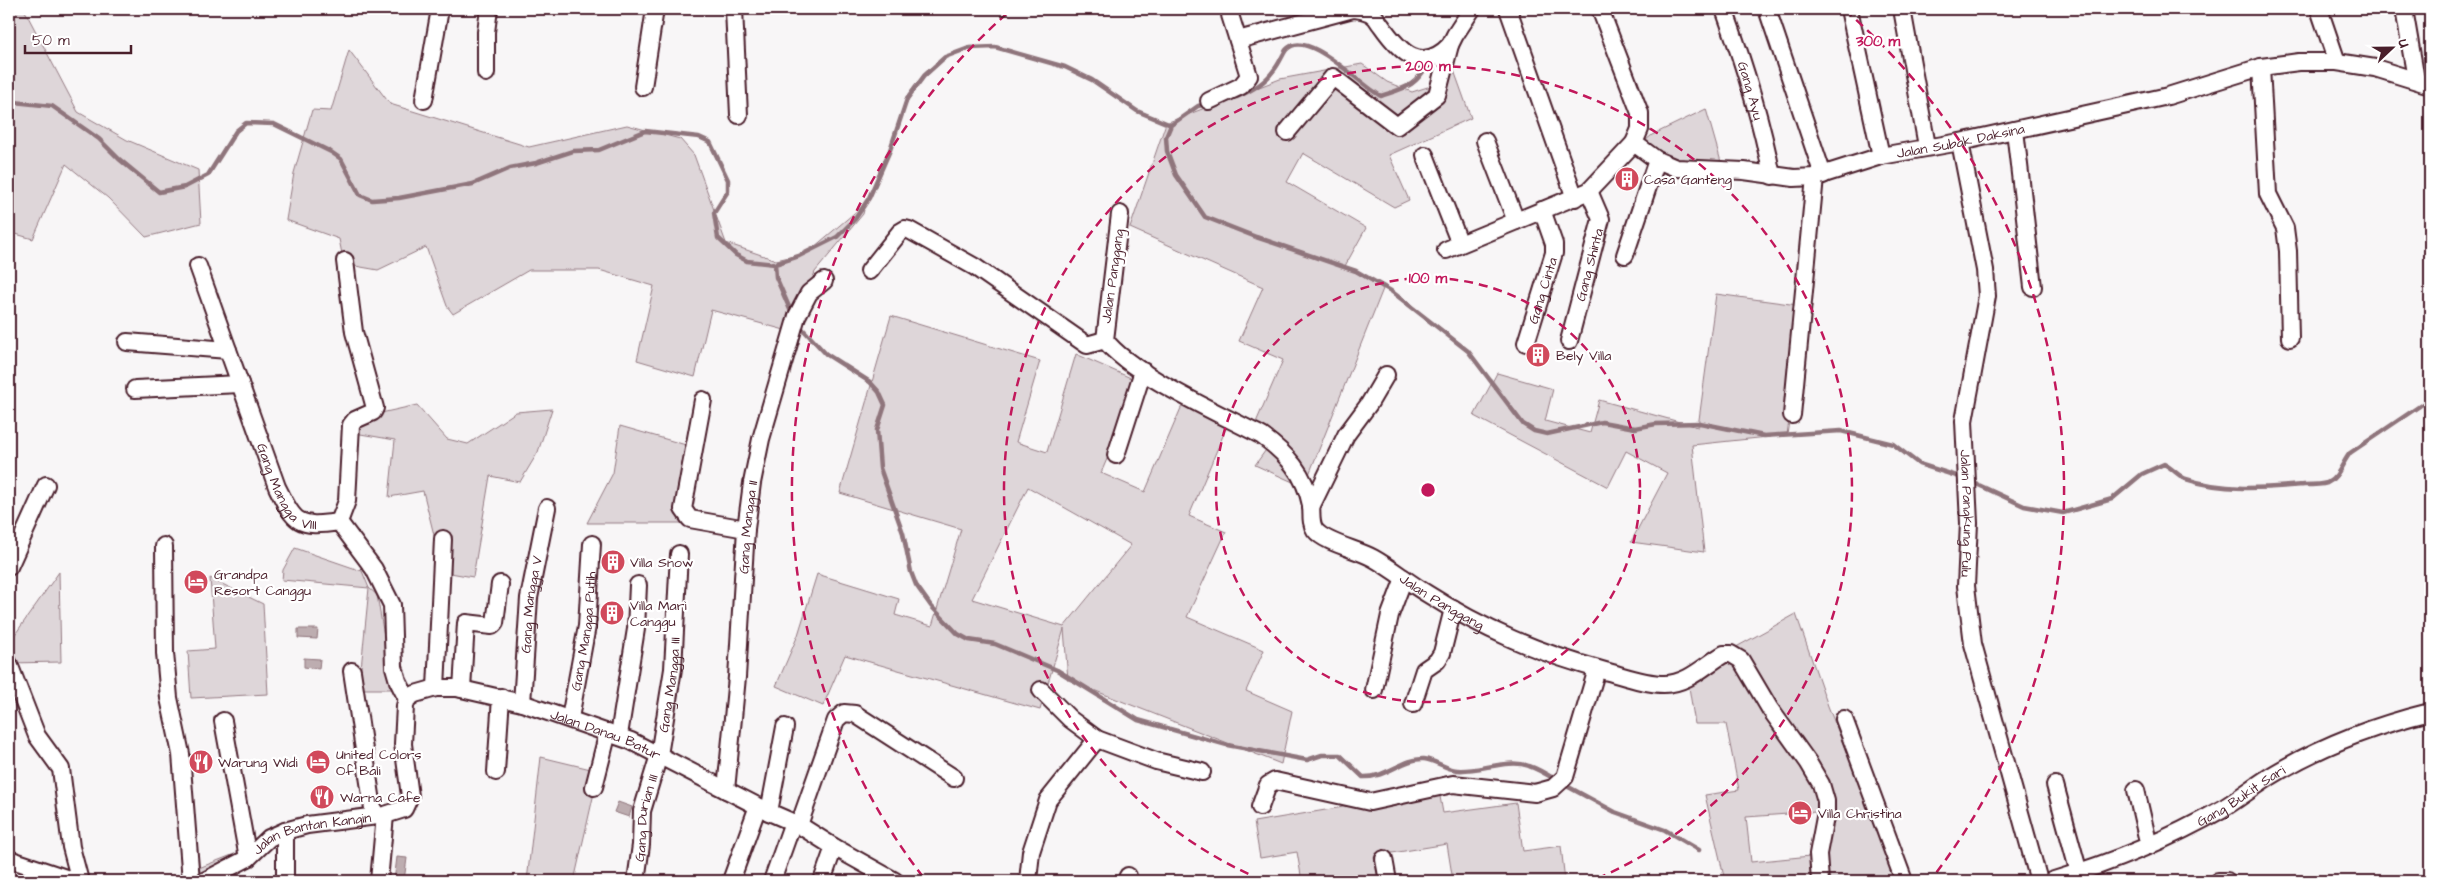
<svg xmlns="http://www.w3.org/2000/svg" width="2439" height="890" font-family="'Architects Daughter',sans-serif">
  <rect width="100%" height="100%" fill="#f8f6f7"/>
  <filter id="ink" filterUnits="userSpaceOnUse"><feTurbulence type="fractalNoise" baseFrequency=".02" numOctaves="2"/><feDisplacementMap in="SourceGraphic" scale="10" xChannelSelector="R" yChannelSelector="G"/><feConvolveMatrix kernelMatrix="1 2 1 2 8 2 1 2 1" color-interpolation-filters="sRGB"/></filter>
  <g filter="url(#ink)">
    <path fill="#ded6d9" stroke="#947a82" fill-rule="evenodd" d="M 9,9 L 24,9 L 78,112 L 127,140 L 198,170 L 201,223 L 146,237 L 108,198 L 66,164 L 33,239 L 9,232 Z
      M 349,50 L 390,104 L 529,147 L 627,125 L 680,139 L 694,155 L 726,243 L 776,260 L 807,253 L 859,209 L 864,210 L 863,214 L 815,272 L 792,332 L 711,310 L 695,377 L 637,360 L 654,286 L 599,270 L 529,270 L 453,314 L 447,306 L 426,247 L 378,270 L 344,264 L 339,239 L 286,220 L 294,173 L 312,110 L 331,111 Z
      M 1451,62 L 1471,118 L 1389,155 L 1409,200 L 1394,207 L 1303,153 L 1287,182 L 1366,228 L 1345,266 L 1383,289 L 1304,487 L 1255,465 L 1268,447 L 1251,434 L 1283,360 L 1239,341 L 1263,287 L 1130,228 L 1166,123 L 1280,79 L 1362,64 L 1387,82 L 1412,92 L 1437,84 Z
      M 1706,109 L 1725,176 L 1658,168 L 1632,152 L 1652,135 Z
      M 1716,294 L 1805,306 L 1787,435 L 1692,445 L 1704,552 L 1631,542 L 1667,473 L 1626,451 L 1608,487 L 1474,416 L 1497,373 L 1553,389 L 1545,421 L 1590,433 L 1599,400 L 1698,427 Z
      M 891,316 L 1040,361 L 1016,442 L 1047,452 L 1076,354 L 1140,382 L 1101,473 L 1145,492 L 1184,401 L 1230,419 L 1189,516 L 1226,532 L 1187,617 L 1264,650 L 1246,691 L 1292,711 L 1281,764 L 1068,680 L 1064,629 L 1040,710 L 845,655 L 823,706 L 776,686 L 798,635 L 817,574 L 899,599 L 895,615 L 932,626 L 961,529 L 840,493 ZM 1028,487 L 1131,545 L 1064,627 L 972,599 Z
      M 417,405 L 447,439 L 468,444 L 516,412 L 552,409 L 538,452 L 520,482 L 490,476 L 473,577 L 439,571 L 434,535 L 423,491 L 389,497 L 395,440 L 349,432 L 345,421 Z
      M 620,426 L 686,445 L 692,523 L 587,523 L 613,473 Z
      M 295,548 L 362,571 L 369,588 L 377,595 L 392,683 L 406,689 L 359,689 L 369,588 L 282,580 L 283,570 Z
      M 59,572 L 61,662 L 9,663 L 9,643 Z
      M 210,578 L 263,604 L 268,694 L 191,698 L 188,651 L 215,649 Z
      M 1796,614 L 1828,706 L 1898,881 L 1725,881 L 1705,795 L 1739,790 L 1726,724 L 1695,724 L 1688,681 L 1729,651 ZM 1816,812 L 1820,855 L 1751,862 L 1746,817 Z
      M 541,757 L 599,771 L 574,881 L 527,881 Z
      M 1439,791 L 1443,813 L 1516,803 L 1523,851 L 1561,846 L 1565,881 L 1453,881 L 1447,844 L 1374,856 L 1378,881 L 1302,881 L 1297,852 L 1260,858 L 1254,822 Z
      M 237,853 L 238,881 L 188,881 L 186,873 Z"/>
    <path fill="#bdadb0" stroke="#8f747b" d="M 298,629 L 318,629 L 317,639 L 298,638 Z
      M 304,658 L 320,659 L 319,669 L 304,667 Z
      M 618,802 L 632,807 L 629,817 L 614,812 Z
      M 397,857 L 407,858 L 404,881 L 394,881 Z"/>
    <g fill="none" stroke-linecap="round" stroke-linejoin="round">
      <path stroke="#8f747b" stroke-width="4.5" d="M 1457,19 L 1461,9
        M 9,97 L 14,102 L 52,106 L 99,139 L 119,159 L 159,192 L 185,187 L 208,175 L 236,131 L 246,123 L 274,124 L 331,152 L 341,159 L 360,195 L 372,200 L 399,198 L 473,184 L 510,168 L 536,163 L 573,151 L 599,150 L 645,131 L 699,137 L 710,142 L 728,180 L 728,191 L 714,213 L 718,238 L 736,255 L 747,261 L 775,264 L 799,256 L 837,237 L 855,219 L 869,198 L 890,150 L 907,99 L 924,76 L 945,57 L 969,48 L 995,47 L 1065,67 L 1092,80 L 1137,111 L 1171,125 L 1198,106 L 1207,104
        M 1237,97 C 1251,91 1265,83 1274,70 C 1279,64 1282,56 1286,50 C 1306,26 1361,86 1381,96 C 1408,87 1414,87 1429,63
        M 1171,125 L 1166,137 L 1167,151 L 1176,175 L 1205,217 L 1256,237 L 1356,271 L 1391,291 L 1468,351 L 1523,424 L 1534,431 L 1547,434 L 1602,422 L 1635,428 L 1656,424 L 1700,423 L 1764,436 L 1841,431 L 1893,444 L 1919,464 L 1963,478
        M 775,264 L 776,277 L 792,314
        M 799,325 L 826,354 L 870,382 L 879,392 L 885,405 L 877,430 L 880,468 L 903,533 L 911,572 L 916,585 L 931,606 L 958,634 L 969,640 L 995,644 L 1057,670 L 1138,720 L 1227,745 L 1307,760 L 1322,755 L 1340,755 L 1363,777 C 1387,778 1403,758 1424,759 C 1435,760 1445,769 1457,770 C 1480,772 1507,758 1529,766 C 1538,769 1548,775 1556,780
        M 1970,481 L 2024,506 L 2063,513 L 2112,499 L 2142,474 L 2164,464 C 2172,468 2180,477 2186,479 C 2224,492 2266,488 2304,485 C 2311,485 2321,485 2327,483 C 2339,477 2342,463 2350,453 L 2430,399
        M 1563,784 L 1615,812 L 1665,830 L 1699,850"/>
      <defs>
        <g id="minor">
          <path d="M 734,9 L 739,115"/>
          <path d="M 1508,9 L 1575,198"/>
          <path id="s1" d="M 1724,9 C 1744,64 1761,118 1772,176"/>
          <path d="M 1767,9 L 1823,175"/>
          <path d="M 1849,9 L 1881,156"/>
          <path d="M 1902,9 L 1927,146"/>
          <path d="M 2319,9 L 2337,62"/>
          <path d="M 2404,9 L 2416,79"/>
          <path d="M 1238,40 L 1353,9 C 1361,10 1368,10 1374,16 C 1377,18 1378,22 1381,25 C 1400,52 1421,75 1450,45"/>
          <path d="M 2261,67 L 2268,194 L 2285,228 L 2288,251 L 2290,338"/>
          <path d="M 486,73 L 486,32 L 489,9"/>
          <path d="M 643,87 L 655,9"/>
          <path d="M 424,100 L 440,9"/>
          <path d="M 1209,101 L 1241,86 L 1249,76 L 1230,15"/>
          <path d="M 2015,130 L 2033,287"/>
          <path d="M 1287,132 L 1333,77 L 1397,126 L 1437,95 L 1450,45 L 1455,35 L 1472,9"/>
          <path d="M 1485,141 L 1516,221"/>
          <path id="s2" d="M 1960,142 L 1985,270 L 1987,296 L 1964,421 L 1969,523 L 1966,586 L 1973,644 L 2039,881"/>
          <path id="s3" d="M 1634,143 L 1657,160 L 1676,168 L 1744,171 L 1794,178 L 1815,177 L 1881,156 L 1960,142 L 2168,96 L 2261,67 L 2299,62 L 2337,62 L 2375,68 L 2430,85"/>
          <path d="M 1425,155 L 1460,244"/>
          <path id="s4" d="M 1120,214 L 1105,340 C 1130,374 1223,415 1262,436 C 1287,454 1305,474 1311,505 C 1312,513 1310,523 1315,530 C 1325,543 1357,549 1373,558 C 1391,568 1408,582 1426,593 C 1484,630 1539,653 1605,671 C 1624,676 1645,684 1664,684 C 1688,684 1705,665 1724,654 L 1731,654 L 1741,660 L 1770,709 L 1808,762 L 1821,784 L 1826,801 L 1826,812 L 1818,854 L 1820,881"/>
          <path d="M 1446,250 L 1589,191 L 1634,143 L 1640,129 L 1640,113 L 1600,9"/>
          <path d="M 1625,255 L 1657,160"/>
          <path id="s5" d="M 198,266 L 277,487 C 295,523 297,528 339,522 L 374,569 L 392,605 L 394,667 L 398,681 L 407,699"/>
          <path d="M 869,271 L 900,232 L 905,229 L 909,230 L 975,267 L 1087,345 L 1105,340"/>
          <path id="s6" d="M 1569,341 L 1601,219 L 1589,191"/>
          <path d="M 127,342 L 228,350"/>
          <path id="s7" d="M 1526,343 L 1554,253 L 1554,244 L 1542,210"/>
          <path d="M 135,389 L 240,384"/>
          <path d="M 703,400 L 683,509 L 690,519 L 746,529"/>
          <path d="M 1792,415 L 1815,177"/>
          <path d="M 1116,455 L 1143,371"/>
          <path d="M 1311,507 L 1346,435 L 1369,404 L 1386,375"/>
          <path d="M 339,522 L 347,501 L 351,425 L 355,420 L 373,412 L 375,408 L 354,332 L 345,261"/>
          <path d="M 164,546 L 165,653 L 169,698 L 181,754 L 191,881"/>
          <path d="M 9,567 L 46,485"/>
          <path d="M 9,664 L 37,736 L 61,769 L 71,847 L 80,881"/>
          <path d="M 352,671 L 374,815"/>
          <path d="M 436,688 L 443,539"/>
          <path d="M 462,689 L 466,623 L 492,626 L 495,623 L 500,584"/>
          <path d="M 1041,690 L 1070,719 L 1097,739 L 1156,761 L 1202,772"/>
          <path d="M 1374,690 L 1390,615 L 1404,578"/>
          <path id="s8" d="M 522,703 L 529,598 L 547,508"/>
          <path d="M 1413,704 L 1424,670 L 1437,661 L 1442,653 L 1453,609"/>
          <path id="s9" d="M 570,718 L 587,626 L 592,544"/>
          <path d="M 1844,719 L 1904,881"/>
          <path d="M 223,721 L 248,858"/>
          <path d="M 619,735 L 636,629 L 638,585"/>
          <path d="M 496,772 L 501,697"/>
          <path d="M 2055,785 L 2079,873"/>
          <path d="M 594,787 L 608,732"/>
          <path id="s10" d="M 726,790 L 737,677 L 746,529 L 752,483 L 761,439 L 797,316 L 809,293 L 824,281"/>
          <path d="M 2136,790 L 2149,846"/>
          <path d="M 1260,807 L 1268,785 L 1275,781 L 1370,802 L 1453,784 L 1535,793 L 1553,788 L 1565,777 L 1597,669"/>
          <path d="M 769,812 L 785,727"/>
          <path d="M 799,825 L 836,720 L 844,713 L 855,714 L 954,778"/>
          <path d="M 285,831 L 285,881"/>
          <path d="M 9,859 L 75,881"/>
          <path d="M 1384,859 L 1388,881"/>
          <path id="s11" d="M 204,881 L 248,858 L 269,838 L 285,831 L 307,825 L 385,815 L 404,809 L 410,796 L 403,744 L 405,706 L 407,699 L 415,694 L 436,688 L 457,688 L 522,703 L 631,741 L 769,812 L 799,825 L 834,847 L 895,881"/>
          <path d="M 379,881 L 385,815"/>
          <path id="s12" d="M 636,881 L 641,845 L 642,811 L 659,755 L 673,669 L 679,554"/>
          <path d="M 737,881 L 732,878 L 758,806"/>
          <path d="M 772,881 L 793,822"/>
          <path d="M 822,881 L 834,847"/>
          <path d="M 1028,881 L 1031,852 L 1048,800 L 1097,739"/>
          <path d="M 1126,881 L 1128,876"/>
          <path id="s13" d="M 2051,881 C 2111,863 2168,840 2222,809 C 2240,798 2257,784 2276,773 C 2323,745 2377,725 2430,712"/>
          <path d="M 2218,881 L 2227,881"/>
        </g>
      </defs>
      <use href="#minor" stroke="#4a1f2b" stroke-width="20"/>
      <use href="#minor" stroke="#fff" stroke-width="16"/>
    </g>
  </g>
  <g fill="none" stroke="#c2185b" stroke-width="2.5" stroke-dasharray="9 6">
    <circle cx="1428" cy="490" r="212"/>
    <path d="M1262 880A424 424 0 1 1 1594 880"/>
    <path d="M923 877A636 636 0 0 1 1011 10M1845 10A636 636 0 0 1 1933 877"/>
  </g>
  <defs>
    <symbol id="building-disc" viewBox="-11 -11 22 22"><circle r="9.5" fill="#d1495b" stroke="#fff"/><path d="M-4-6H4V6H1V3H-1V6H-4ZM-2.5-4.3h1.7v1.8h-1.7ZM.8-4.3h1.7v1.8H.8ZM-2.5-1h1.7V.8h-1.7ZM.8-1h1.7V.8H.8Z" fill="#fff"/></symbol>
    <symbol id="hotel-disc" viewBox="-11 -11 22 22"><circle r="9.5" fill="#d1495b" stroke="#fff"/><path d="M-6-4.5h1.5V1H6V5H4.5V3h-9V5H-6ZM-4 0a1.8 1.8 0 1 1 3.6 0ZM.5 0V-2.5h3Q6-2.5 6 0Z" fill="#fff"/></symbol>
    <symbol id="restaurant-disc" viewBox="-11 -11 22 22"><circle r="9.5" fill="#d1495b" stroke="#fff"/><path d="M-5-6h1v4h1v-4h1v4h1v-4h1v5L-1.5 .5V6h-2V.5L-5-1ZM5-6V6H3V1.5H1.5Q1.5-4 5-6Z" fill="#fff"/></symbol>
  </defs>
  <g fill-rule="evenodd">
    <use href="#building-disc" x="1613" y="165" width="28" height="28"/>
    <use href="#building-disc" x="1524" y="341" width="28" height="28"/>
    <use href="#building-disc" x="599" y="548" width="28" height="28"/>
    <use href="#hotel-disc" x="182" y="568" width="28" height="28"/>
    <use href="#building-disc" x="598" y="599" width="28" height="28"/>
    <use href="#restaurant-disc" x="187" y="748" width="28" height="28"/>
    <use href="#hotel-disc" x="304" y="748" width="28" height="28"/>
    <use href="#restaurant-disc" x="308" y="783" width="28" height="28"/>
    <use href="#hotel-disc" x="1786" y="799" width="28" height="28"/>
  </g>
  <g text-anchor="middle" stroke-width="4.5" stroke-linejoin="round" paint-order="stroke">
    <g font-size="14" fill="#4a1f2b" stroke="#fff">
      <text dy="5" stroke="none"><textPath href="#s1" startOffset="86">Gang Ayu</textPath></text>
      <text dy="5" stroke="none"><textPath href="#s3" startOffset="339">Jalan Subak Daksina</textPath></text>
      <text dy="5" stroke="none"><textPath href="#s6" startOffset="79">Gang Shinta</textPath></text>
      <text transform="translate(1112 276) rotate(-82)" y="5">Jalan Panggang</text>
      <text dy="5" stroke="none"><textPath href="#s7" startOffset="55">Gang Cinta</textPath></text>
      <text dy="5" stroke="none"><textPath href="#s5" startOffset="241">Gang Mangga VIII</textPath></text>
      <text dy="5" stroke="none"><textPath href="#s2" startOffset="376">Jalan Pangkung Pulu</textPath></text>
      <text dy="5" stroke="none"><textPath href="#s10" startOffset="264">Gang Mangga II</textPath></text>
      <text dy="5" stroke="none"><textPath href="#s4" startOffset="571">Jalan Panggang</textPath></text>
      <text dy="5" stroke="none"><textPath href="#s8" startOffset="99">Gang Mangga V</textPath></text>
      <text dy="5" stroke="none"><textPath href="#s9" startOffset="88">Gang Mangga Putih</textPath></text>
      <text dy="5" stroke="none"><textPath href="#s12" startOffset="200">Gang Mangga III</textPath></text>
      <text dy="5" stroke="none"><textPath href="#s11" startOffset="538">Jalan Danau Batur</textPath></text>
      <text dy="5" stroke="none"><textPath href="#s13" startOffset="209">Gang Bukit Sari</textPath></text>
      <text dy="5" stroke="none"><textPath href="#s12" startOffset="64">Gang Durian III</textPath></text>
      <text dy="5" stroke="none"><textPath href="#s11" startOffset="121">Jalan Bantan Kangin</textPath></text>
    </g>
    <g font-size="14" fill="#4a1f2b" stroke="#fff" text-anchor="start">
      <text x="1644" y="184">Casa Ganteng</text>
      <text x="1556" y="360">Bely Villa</text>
      <text x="630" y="567">Villa Snow</text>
      <text x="214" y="579">Grandpa<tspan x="214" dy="16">Resort Canggu</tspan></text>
      <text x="630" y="610">Villa Mari<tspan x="630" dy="16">Canggu</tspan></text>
      <text x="336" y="759">United Colors<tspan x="336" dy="16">Of Bali</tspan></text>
      <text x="218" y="767">Warung Widi</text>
      <text x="340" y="802">Warna Cafe</text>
      <text x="1818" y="818">Villa Christina</text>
    </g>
  </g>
  <circle cx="1428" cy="490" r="8" fill="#c2185b" stroke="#fff" stroke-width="2.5"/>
  <g font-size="15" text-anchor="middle" font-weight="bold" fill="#c2185b" stroke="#fff" stroke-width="4.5" stroke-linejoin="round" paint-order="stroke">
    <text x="1878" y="46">300 m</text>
    <text x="1428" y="71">200 m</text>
    <text x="1428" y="283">100 m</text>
  </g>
  <rect width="2439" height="890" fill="none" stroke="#fff" stroke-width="30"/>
  <rect x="15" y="15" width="2409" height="860" fill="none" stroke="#4a1f2b" stroke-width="2" filter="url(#ink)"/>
  <g transform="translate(2392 48) rotate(68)" stroke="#ffffff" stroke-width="4" paint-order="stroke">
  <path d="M0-4L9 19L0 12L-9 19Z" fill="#4a1f2b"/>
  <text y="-8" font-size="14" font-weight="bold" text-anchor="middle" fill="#4a1f2b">U</text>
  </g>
  <path d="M25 45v8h106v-8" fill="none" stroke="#4a1f2b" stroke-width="2.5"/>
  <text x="32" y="45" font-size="15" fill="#4a1f2b" stroke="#ffffff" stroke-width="4" paint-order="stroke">50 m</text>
</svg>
